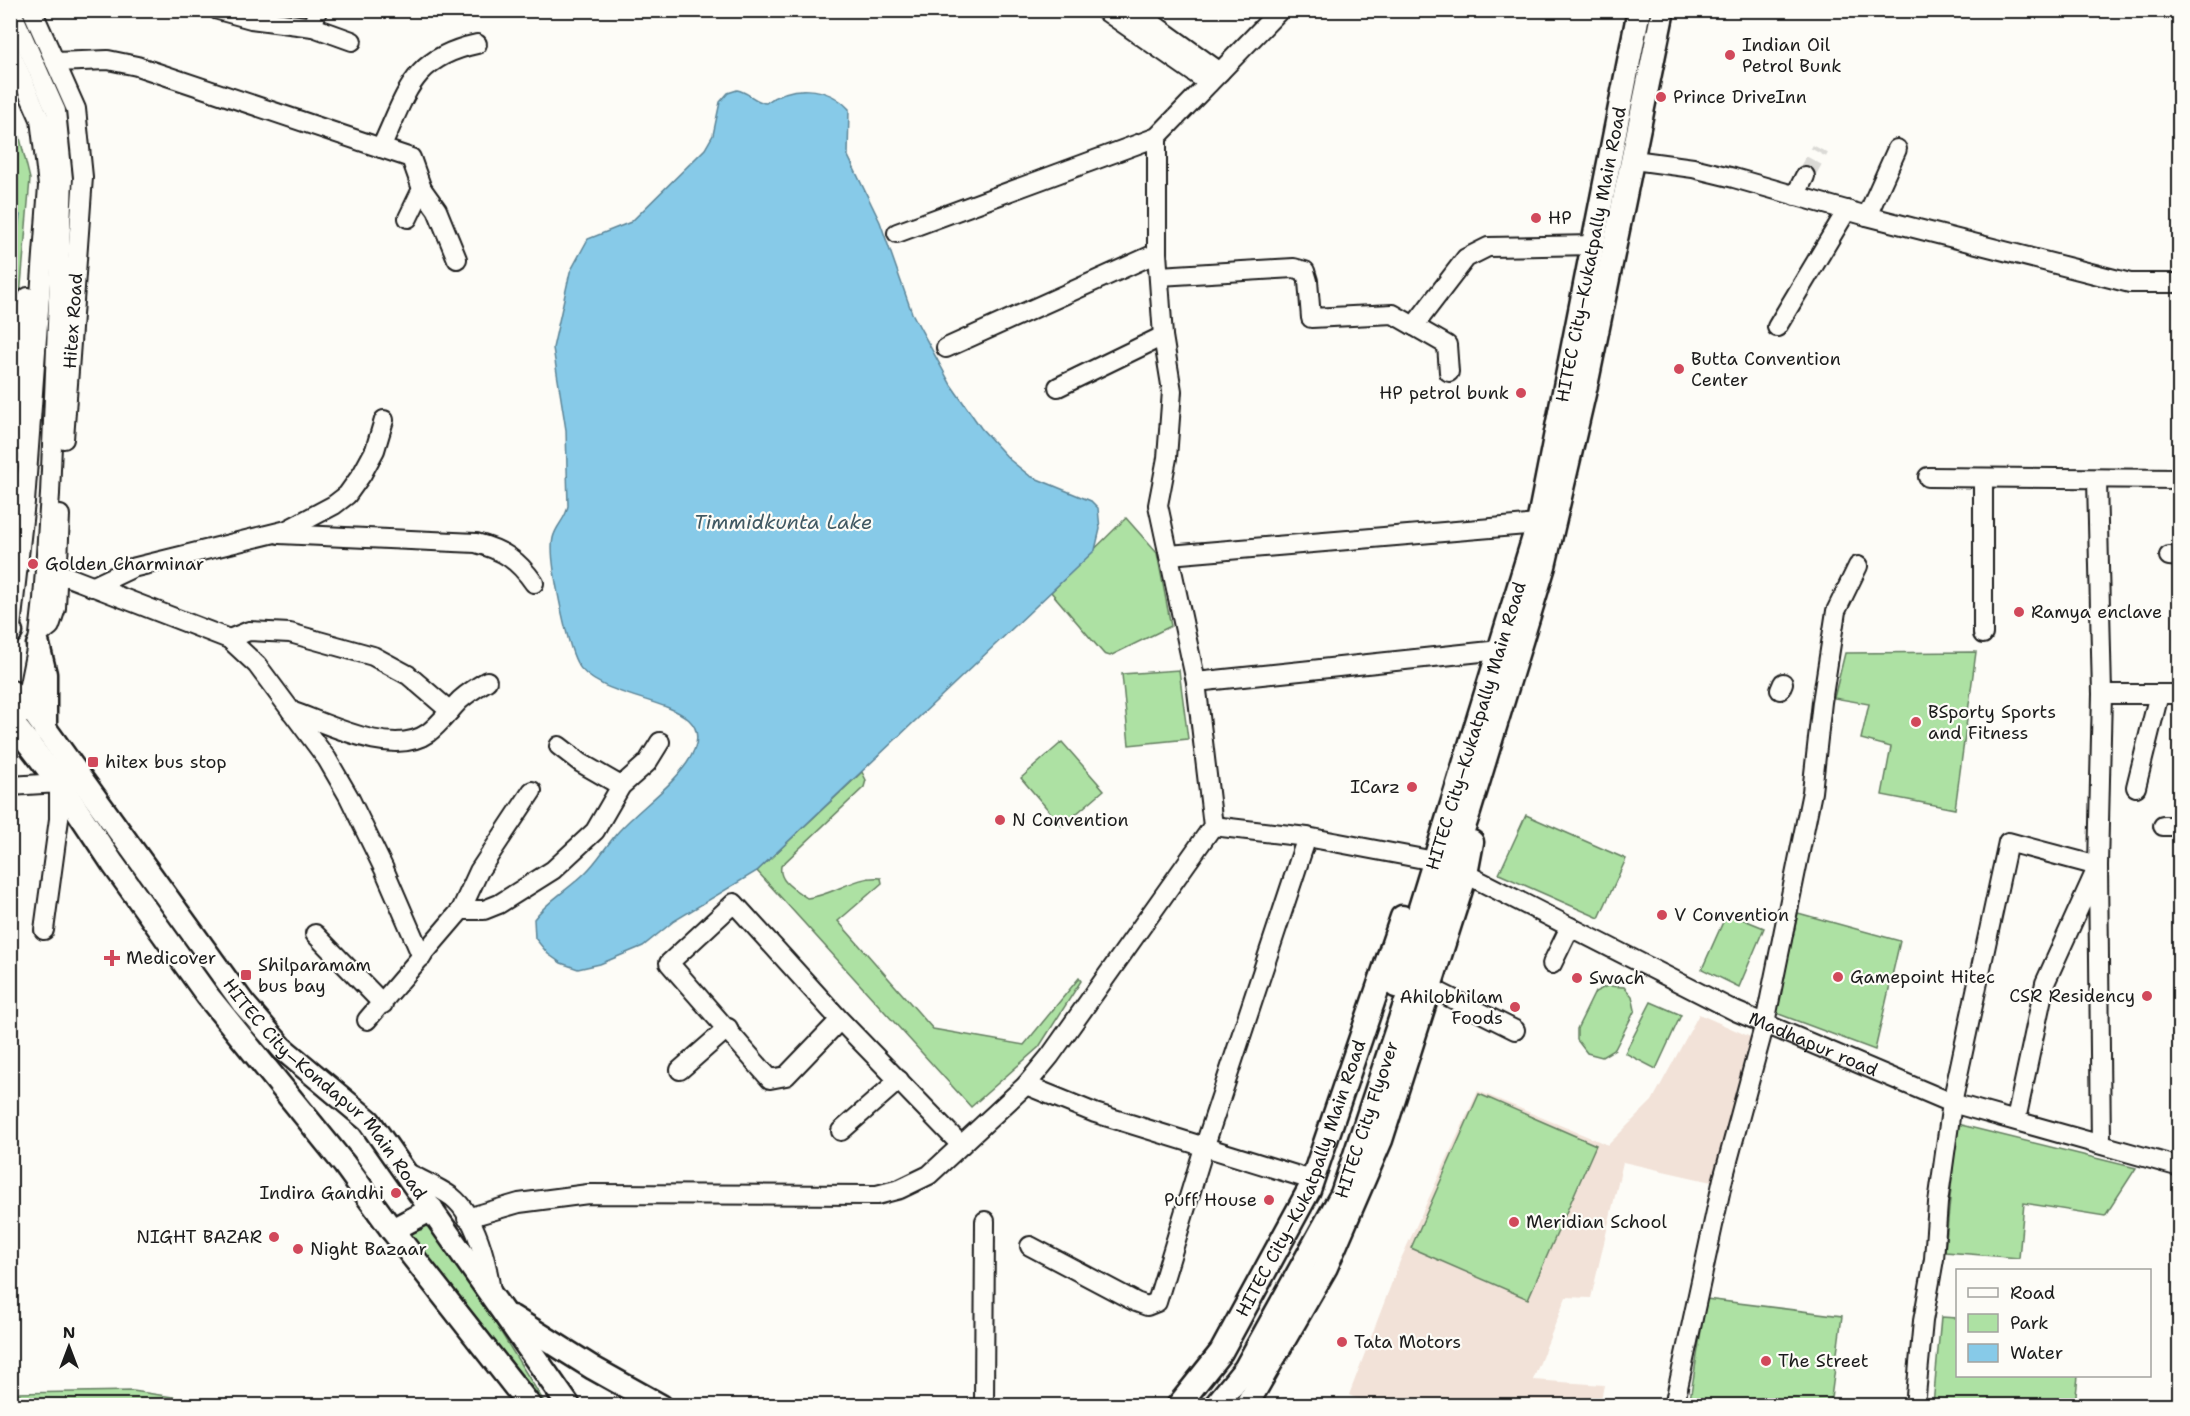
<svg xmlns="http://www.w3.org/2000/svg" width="2190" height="1416" font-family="'Shantell Sans',sans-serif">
  <rect width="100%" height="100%" fill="#fdfcf7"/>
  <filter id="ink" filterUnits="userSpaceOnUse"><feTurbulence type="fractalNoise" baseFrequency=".0167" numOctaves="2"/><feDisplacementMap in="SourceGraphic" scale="12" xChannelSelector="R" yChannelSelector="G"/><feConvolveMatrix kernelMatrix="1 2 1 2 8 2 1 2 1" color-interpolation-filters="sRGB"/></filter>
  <g filter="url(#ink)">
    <path fill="#f2e2d8" d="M 1699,1014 L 1755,1039 L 1716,1183 L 1623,1162 L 1591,1298 L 1566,1297 L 1533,1380 L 1604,1385 L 1600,1405 L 1372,1406 L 1349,1395 L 1400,1261 L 1478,1091 L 1608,1145 L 1652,1101 Z"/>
    <path fill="#ade1a3" stroke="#647e60" stroke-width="1.5" d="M 10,97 L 30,179 L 18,321 L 10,318 Z
      M 1126,518 L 1157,553 L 1171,626 L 1110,656 L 1104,654 L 1051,592 Z
      M 1976,652 L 1955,809 L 1882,795 L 1891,747 L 1861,739 L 1869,704 L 1834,698 L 1845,653 Z
      M 1179,670 L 1188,739 L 1129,745 L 1122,674 Z
      M 1062,742 L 1104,790 L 1062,826 L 1021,778 Z
      M 862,772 L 866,780 L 864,787 L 781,866 C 778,882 796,890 807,898 C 833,896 855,875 881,878 L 882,883 L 838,921 L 933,1029 L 1024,1045 L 1079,978 L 1081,981 L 1039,1047 L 971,1107 L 757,871 Z
      M 1526,815 L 1626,859 L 1599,918 L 1499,874 Z
      M 1727,913 L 1764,928 L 1739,987 L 1702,969 Z
      M 1798,913 L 1900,941 L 1875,1050 L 1776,1013 Z
      M 1607,986 L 1624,987 L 1632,996 L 1635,1010 L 1615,1049 L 1602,1057 L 1587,1053 L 1577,1040 L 1577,1029 L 1595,992 Z
      M 1651,1002 L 1681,1015 L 1656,1069 L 1625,1053 Z
      M 1479,1094 L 1596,1145 L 1528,1299 L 1411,1248 Z
      M 1957,1124 L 2136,1168 L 2105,1216 L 2024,1203 L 2019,1258 L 1945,1252 Z
      M 430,1218 L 546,1405 L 407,1230 L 421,1230 Z
      M 1706,1299 L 1842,1316 L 1830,1405 L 1689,1406 Z
      M 1941,1317 L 1957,1318 L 1958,1376 L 2078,1376 L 2075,1405 L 1933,1405 Z
      M 133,1391 L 226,1405 L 11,1405 L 11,1395 L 17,1393 Z"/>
    <path fill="#87cae8" stroke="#5c8496" stroke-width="1.5" d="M 737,90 C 749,92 755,102 766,103 C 791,84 827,85 849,109 L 848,156 L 880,222 L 912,313 L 951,385 L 981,428 L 1010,460 L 1030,476 L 1091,501 L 1098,508 L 1100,529 L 1095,550 L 757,871 L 674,921 L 643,946 L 600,964 L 578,969 L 561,963 L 548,954 L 535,938 L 534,919 C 548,900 568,890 585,873 C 598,861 607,844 619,831 C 640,808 669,789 687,763 C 734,694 602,709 577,663 C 567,644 548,558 553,538 C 556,525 566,519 568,506 L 566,430 L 553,348 L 570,272 L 588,239 L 631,222 L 705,149 L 713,135 L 720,102 L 728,93 Z
      M 11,215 L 20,215 L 11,279 L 10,215 Z"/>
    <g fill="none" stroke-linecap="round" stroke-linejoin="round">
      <path stroke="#dbdad6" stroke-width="18" stroke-dasharray="18 9" stroke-linecap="butt" d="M 1805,176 L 1820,149"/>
      <defs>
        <g id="minor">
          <path d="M 11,10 L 56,111 L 63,179 L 50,494 L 43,599 L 39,635 L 23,714"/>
          <path d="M 32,10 L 76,109 L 83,177 L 64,439"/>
          <path d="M 218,10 L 251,19 L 313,27 L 317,10"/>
          <path d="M 1104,10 L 1209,83"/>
          <path d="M 1134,10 L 1220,72"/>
          <path d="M 313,27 L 352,41"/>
          <path d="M 10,51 L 40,119 L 48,186 L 25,502 L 10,636"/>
          <path d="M 55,62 L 108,60 L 137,66 L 411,158 L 422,189 L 408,218"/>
          <path d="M 381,148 C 407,93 411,58 477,44"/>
          <path d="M 1634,160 L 1693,168 L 1734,178 L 1867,216 L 2130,283 L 2180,283"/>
          <path d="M 422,189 L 437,210 L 457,259"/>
          <path d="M 1795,196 L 1805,176"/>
          <path d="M 1867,216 L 1897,149"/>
          <path d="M 897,233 L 1157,137 L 1280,10"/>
          <path d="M 1159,276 L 1294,268 L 1305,271 L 1308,281 L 1311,318 L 1393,314 L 1447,345 L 1449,372"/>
          <path d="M 1414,326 L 1466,258 L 1488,247 L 1594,245"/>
          <path d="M 1777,327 L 1847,210"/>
          <path d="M 946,348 L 1157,253"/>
          <path d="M 1058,387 L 1163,336"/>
          <path d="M 10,462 L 28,297"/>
          <path d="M 1928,477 L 2180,479"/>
          <path d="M 1983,479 L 1983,634"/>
          <path d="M 2097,480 L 2102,694 L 2098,866 L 2101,1144"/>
          <path d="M 279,534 L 476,543 C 503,550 518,560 534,583"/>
          <path d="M 1169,555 L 1538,524"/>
          <path d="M 2169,556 L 2180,557"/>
          <path d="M 58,573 L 229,639 L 257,665 L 327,759 L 349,797 L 384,869 L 422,957"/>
          <path d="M 92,587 L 132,568 L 287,530 L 334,505 L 347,495 L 362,474 L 375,450 L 384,420"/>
          <path d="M 40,634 L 50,626 L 56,608 L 60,515"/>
          <path d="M 229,639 L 249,631 L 290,633 L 373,656 L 408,675 L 450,711"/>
          <path d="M 1196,682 L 1500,650"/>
          <path d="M 1780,690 L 1783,683"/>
          <path d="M 2102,694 L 2180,694"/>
          <path d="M 291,711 C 328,724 393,758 428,733 C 440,724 449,711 460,700 C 468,693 477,687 487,681"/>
          <path d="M 559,746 L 581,763 L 621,786"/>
          <path d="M 10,786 L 59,783 L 59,819 L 44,930"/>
          <path d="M 2136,787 L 2159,694"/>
          <path d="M 1213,826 L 1307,837 L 1424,859"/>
          <path d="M 2163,826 L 2180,826"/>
          <path id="s1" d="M 1466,874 L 1735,1011 L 1952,1103 L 2180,1167"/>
          <path d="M 461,910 L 484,910 L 499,904 L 553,870 L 595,831 L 621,786 L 647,763 L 660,742"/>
          <path d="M 315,934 L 383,1004"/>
          <path d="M 1552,964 L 1570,927"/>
          <path d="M 1429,987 L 1515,1030"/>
          <path d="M 367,1020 L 461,910 L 479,871 L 532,791"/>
          <path d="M 840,1020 L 786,1076 L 770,1079 L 669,963 L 734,903 L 840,1020 L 961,1145"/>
          <path d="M 680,1070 L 728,1028"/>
          <path d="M 1026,1085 L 1095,1113 L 1312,1180"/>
          <path d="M 841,1131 L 899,1080"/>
          <path d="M 406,1172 C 421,1180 438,1187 452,1197 C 476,1216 487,1263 491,1291"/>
          <path d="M 467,1218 L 519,1203 L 588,1194 L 877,1195 L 900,1189 L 929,1175 L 1026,1085 L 1050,1056 L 1213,826 L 1196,682 L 1158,505 L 1167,458 L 1172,391 L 1163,336 L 1157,253 L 1157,137"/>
          <path d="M 1030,1246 L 1136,1302 L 1147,1306 L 1157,1302 L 1204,1148 L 1307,837"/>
          <path d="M 984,1406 L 985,1221"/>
          <path d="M 1674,1406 L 1723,1179 L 1765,1023 L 1812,792 L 1822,702 L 1836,611 L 1858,566"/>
          <path d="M 1915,1406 L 1923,1321 L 1934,1259 L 1938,1203 L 1952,1103 L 2008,842 L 2098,866 L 2045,983 L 2016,1120"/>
        </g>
        <g id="major">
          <path d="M 10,632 L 11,632"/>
          <path d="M 38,645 L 45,674 L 45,730"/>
          <path id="s2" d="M 10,691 L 26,702 L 243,1003 L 283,1049 L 369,1121 L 569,1406"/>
          <path d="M 10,724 L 19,731 L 59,783 L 113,864 L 207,995 L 344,1164 L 392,1230 L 530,1406"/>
          <path id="s3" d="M 1396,986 L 1538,524 L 1639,10"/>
          <path d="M 392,1230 L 432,1209"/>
          <path d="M 512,1317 L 593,1368 L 661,1406"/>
          <path id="s4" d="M 1178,1406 L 1221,1352 L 1309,1190 L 1402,917"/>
          <path id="s5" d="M 1215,1406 L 1245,1369 L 1342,1194 L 1469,812 L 1544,566 L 1587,381 L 1663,10"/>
          <path d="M 1246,1406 L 1326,1267 L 1381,1140 L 1466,874 L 1472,842"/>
        </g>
      </defs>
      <use href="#minor" stroke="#1c1c1c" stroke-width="22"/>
      <use href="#major" stroke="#1c1c1c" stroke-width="27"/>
      <use href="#minor" stroke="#fdfcf7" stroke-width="18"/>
      <use href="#major" stroke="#fdfcf7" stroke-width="22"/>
    </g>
  </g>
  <g fill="#d1495b" stroke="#fdfcf7" stroke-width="2">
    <circle cx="1730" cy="55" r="6"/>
    <circle cx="1661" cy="97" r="6"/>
    <circle cx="1536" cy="218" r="6"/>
    <circle cx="1679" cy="369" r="6"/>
    <circle cx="1521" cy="393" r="6"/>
    <circle cx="33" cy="564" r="6"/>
    <circle cx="2019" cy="612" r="6"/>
    <circle cx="1916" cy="722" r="6"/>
    <rect x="87" y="756" width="12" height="12" rx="3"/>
    <circle cx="1412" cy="787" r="6"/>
    <circle cx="1000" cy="820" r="6"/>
    <circle cx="1662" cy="915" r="6"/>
    <path d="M109 949h6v6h6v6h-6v6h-6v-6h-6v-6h6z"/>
    <rect x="240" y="969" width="12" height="12" rx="3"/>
    <circle cx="1838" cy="977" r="6"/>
    <circle cx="1577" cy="978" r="6"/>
    <circle cx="2147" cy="996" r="6"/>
    <circle cx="1515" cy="1007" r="6"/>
    <circle cx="396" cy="1193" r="6"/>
    <circle cx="1269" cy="1200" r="6"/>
    <circle cx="1514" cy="1222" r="6"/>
    <circle cx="274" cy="1237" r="6"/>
    <circle cx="298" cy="1249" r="6"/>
    <circle cx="1342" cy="1342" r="6"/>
    <circle cx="1766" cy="1361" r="6"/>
  </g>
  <g text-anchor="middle" stroke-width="4.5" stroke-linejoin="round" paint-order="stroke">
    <g font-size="18" fill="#1c1c1c" stroke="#fdfcf7" text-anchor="start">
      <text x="1742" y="51">Indian Oil<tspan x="1742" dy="21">Petrol Bunk</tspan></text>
      <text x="1673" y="103">Prince DriveInn</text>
      <text x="1548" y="224">HP</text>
      <text x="1691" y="365">Butta Convention<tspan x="1691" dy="21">Center</tspan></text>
      <text x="1509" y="399" text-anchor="end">HP petrol bunk</text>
      <text x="45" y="570">Golden Charminar</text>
      <text x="2031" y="618">Ramya enclave</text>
      <text x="1928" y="718">BSporty Sports<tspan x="1928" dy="21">and Fitness</tspan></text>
      <text x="105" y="768">hitex bus stop</text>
      <text x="1400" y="793" text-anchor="end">ICarz</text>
      <text x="1012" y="826">N Convention</text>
      <text x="1674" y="921">V Convention</text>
      <text x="126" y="964">Medicover</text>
      <text x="258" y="971">Shilparamam<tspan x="258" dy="21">bus bay</tspan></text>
      <text x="1850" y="983">Gamepoint Hitec</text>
      <text x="1589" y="984">Swach</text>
      <text x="2135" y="1002" text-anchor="end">CSR Residency</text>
      <text x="1503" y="1003" text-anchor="end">Ahilobhilam<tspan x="1503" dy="21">Foods</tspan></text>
      <text x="384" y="1199" text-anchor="end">Indira Gandhi</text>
      <text x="1257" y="1206" text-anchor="end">Puff House</text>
      <text x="1526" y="1228">Meridian School</text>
      <text x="262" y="1243" text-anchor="end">NIGHT BAZAR</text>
      <text x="310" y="1255">Night Bazaar</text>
      <text x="1354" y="1348">Tata Motors</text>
      <text x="1778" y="1367">The Street</text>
    </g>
    <g font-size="18" fill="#1c1c1c" stroke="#fdfcf7">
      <text dy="6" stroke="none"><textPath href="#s3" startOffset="758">HITEC City–Kukatpally Main Road</textPath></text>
      <text transform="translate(73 321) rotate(-86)" y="6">Hitex Road</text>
      <text dy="6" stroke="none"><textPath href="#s3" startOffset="272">HITEC City–Kukatpally Main Road</textPath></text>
      <text dy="6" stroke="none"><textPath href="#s1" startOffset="387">Madhapur road</textPath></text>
      <text dy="6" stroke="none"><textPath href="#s2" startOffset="510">HITEC City–Kondapur Main Road</textPath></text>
      <text dy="6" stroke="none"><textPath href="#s5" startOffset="326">HITEC City Flyover</textPath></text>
      <text dy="6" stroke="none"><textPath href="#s4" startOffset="261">HITEC City–Kukatpally Main Road</textPath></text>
    </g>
    <g font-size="20" font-style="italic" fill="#415963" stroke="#fdfcf7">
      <text x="783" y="529">Timmidkunta Lake</text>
    </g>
  </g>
  <rect width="2190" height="1416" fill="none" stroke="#fdfcf7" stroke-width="36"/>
  <rect x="18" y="18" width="2154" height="1380" fill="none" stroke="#1c1c1c" stroke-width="2" filter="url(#ink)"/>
  <rect x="1956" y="1269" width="195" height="108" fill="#fdfcf7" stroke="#a3a29f" stroke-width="1.5"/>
  <rect x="1968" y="1288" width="30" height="9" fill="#fdfcf7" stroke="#a3a29f" stroke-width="1.5"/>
  <text x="2010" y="1299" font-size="18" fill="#1c1c1c">Road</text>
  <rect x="1968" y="1314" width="30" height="18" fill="#ade1a3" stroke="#a3a29f" stroke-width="1.5"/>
  <text x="2010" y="1329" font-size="18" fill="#1c1c1c">Park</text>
  <rect x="1968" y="1344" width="30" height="18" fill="#87cae8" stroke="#a3a29f" stroke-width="1.5"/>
  <text x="2010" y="1359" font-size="18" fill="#1c1c1c">Water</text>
  <g transform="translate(69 1347)" stroke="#fdfcf7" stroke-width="4.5" paint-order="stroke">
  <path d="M0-4.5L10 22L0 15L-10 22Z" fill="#1c1c1c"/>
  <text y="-9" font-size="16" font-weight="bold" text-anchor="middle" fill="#1c1c1c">N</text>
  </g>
</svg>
